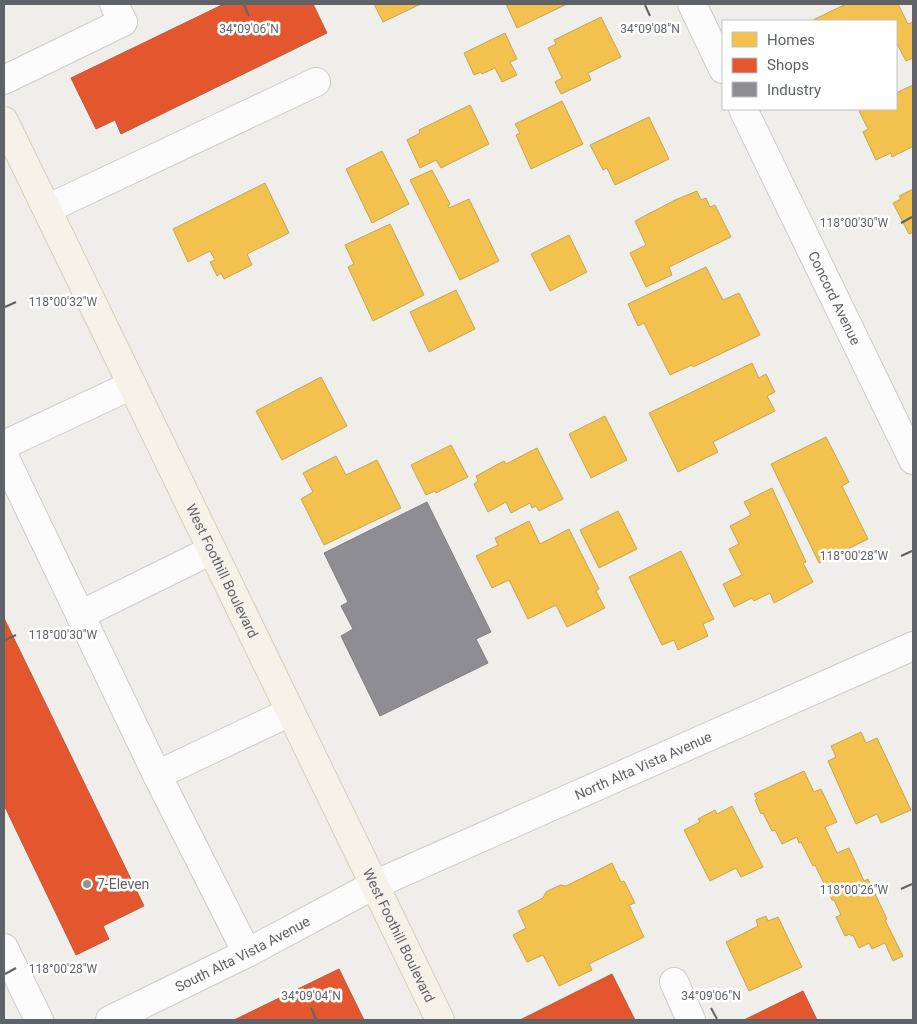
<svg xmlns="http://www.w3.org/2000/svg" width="917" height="1024" font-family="Roboto,sans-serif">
  <rect width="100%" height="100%" fill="#efeeea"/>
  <path fill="#f2c14e" stroke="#c6a556" d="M 374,4 L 421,4 L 383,22 Z
    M 506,4 L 567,4 L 517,28 Z
    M 846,4 L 898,4 L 908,24 L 913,22 L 913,58 L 906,61 L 896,42 L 896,21 L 811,21 Z
    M 601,17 L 621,57 L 588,73 L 591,80 L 561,94 L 555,82 L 562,78 L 548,48 L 556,44 L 554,40 Z
    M 505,33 L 517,59 L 510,62 L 517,75 L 502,82 L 495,68 L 482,74 L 481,72 L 474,75 L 464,53 Z
    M 913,85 L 913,149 L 912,147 L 892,157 L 891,153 L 876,160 L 863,132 L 868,129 L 859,111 L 863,109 L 896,109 L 896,93 Z
    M 562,101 L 583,144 L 531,169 L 516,135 L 520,133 L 515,124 Z
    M 470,105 L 489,144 L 441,168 L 436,160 L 420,168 L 407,140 L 420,133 L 419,130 Z
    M 649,117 L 669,159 L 615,185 L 607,168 L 603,170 L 590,145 Z
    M 382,151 L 409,204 L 372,223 L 346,169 Z
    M 432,170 L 450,204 L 448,205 L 449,208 L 469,199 L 499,261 L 460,280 L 410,180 Z
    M 265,183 L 289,233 L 247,254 L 252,265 L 224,279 L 221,273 L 217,276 L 210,262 L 215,260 L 210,251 L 188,262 L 173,229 Z
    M 913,189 L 913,232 L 909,234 L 893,203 L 901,199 L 899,196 Z
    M 697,191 L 701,200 L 706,198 L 710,207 L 715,205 L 731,237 L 669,267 L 672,275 L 646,287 L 630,253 L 646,245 L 635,221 L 675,200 Z
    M 390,224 L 424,295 L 373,321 L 348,267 L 354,264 L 345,245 Z
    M 569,235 L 587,272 L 550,291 L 531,254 Z
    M 706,267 L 723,300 L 739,293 L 760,335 L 693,367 L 692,365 L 670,375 L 644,323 L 638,326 L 628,304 Z
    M 456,290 L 475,329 L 429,352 L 410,312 Z
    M 752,363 L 759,378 L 766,374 L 775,392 L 767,396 L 775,411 L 713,442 L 718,452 L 678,472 L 649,413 Z
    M 321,377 L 347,426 L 282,460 L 256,411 Z
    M 605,416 L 627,460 L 591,478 L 569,434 Z
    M 826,437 L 849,482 L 842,486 L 868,539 L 819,563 L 771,464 Z
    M 451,445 L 468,477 L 436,493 L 435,491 L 426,495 L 411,465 Z
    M 537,448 L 563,499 L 539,511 L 536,506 L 532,508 L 530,503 L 511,513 L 506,502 L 488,512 L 474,484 L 478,481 L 476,476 L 504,461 L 506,464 Z
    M 336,456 L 346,475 L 377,460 L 401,508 L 324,545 L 301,499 L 313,492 L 303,473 Z
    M 772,488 L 806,562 L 803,563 L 813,582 L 774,603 L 770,593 L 754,601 L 752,598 L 734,607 L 723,584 L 742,575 L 729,549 L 739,544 L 730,526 L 751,515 L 744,502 Z
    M 618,511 L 637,549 L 599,568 L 580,530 Z
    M 529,521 L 540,544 L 569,529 L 599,589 L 596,591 L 605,608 L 567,627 L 556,605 L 528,619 L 509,580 L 492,588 L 476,556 L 498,545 L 495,538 Z
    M 681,551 L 714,619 L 703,624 L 708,636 L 678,650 L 674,640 L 662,645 L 629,577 Z
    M 861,732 L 866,743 L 877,738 L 911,810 L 881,823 L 877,814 L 856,824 L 828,761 L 836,757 L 831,746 Z
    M 804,771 L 814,792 L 821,789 L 837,822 L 825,827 L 837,853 L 849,848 L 864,881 L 868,879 L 887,919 L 885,920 L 903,956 L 893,961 L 885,943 L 872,949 L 869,943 L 859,948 L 853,935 L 851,936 L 850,934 L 845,936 L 836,917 L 841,915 L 834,900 L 832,900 L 815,865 L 813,866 L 801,842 L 799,843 L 797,837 L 782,844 L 775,830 L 772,831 L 763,813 L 761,814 L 755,800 L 757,799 L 754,794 Z
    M 732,806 L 763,867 L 741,877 L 736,868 L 710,881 L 684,830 L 700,822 L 698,819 L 715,810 L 717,814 Z
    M 612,863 L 621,882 L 624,881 L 635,903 L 629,905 L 644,937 L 589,964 L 592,970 L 559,986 L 543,955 L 527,962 L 513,935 L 526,928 L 518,911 L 543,898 L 546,892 L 560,885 L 566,886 Z
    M 766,916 L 768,921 L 778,917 L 802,967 L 749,991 L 726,942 L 758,926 L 756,920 Z"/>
  <path fill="#e4572e" stroke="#bc5b3f" d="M 224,4 L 313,4 L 327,33 L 121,134 L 115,120 L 96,129 L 71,78 Z
    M 4,618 L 144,906 L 103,926 L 109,939 L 76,955 L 4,805 Z
    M 339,969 L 364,1020 L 234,1020 Z
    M 612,974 L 635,1020 L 520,1020 Z
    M 803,991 L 817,1020 L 744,1020 Z"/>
  <path fill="#8d8d92" stroke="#7f8085" d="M 427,502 L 491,632 L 476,639 L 488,663 L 380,716 L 341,636 L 353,629 L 341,606 L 348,602 L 324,553 Z"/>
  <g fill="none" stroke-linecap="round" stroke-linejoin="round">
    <defs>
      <g id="minor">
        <path d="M 692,4 L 723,69"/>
        <path d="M 4,80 L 123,22 L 114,4"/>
        <path id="s1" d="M 743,109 L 913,460"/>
        <path d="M 47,209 L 316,82"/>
        <path d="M 4,445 L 132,385"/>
        <path d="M 4,456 L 157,775 L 247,953"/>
        <path d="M 80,615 L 212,550"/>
        <path d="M 157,775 L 290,712"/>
        <path d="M 4,948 L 39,1020"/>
        <path d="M 674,982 L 691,1020"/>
        <path id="s2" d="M 110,1020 L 247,953 L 374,885 L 913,646"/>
      </g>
      <g id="major">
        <path id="s3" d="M 4,121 L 440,1020"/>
      </g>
    </defs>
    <use href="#minor" stroke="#cbcccc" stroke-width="30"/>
    <use href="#major" stroke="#d7ceb8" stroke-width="30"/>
    <use href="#minor" stroke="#fdfcfc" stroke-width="28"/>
    <use href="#major" stroke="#f4f2e9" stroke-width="28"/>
  </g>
  <path fill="none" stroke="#5f6368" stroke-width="2" d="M 244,5 L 249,16M 645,5 L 650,16M 901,223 L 912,217M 5,307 L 16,302M 901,556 L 912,551M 5,640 L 16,635M 901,889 L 912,884M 5,974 L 16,968M 311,1008 L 316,1019M 711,1008 L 717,1019"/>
  <circle fill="#919496" stroke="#fff" stroke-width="2" cx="87" cy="884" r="5"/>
  <g text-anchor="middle" stroke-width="5" stroke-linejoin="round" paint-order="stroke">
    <g font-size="14" fill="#5f6368" stroke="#fff">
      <text dy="5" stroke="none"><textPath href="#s1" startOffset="210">Concord Avenue</textPath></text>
      <text dy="5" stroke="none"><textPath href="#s3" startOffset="500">West Foothill Boulevard</textPath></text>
      <text dy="5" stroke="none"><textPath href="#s2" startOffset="591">North Alta Vista Avenue</textPath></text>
      <text dy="5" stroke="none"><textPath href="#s3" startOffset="905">West Foothill Boulevard</textPath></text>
      <text dy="5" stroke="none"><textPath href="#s2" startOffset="148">South Alta Vista Avenue</textPath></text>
    </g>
    <g font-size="14" fill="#5f6368" stroke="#fff" text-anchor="start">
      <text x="97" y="889">7-Eleven</text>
    </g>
  </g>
  <g font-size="12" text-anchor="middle" fill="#5f6368" stroke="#fff" stroke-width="5" stroke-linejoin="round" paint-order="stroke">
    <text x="249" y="33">34°09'06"N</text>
    <text x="650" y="33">34°09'08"N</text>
    <text x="854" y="227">118°00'30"W</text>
    <text x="63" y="306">118°00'32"W</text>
    <text x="854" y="560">118°00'28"W</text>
    <text x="63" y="639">118°00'30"W</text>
    <text x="854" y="894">118°00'26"W</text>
    <text x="63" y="973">118°00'28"W</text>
    <text x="711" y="1000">34°09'06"N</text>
    <text x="311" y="1000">34°09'04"N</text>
  </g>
  <rect width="917" height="1024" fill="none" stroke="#5f6368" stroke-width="10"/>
  <rect x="722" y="20" width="175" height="90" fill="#ffffff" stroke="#bfc1c3"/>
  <rect x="732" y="32" width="25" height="15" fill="#f2c14e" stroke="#bfc1c3"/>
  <text x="767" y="45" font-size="15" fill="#5f6368">Homes</text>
  <rect x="732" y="58" width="25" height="15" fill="#e4572e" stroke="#bfc1c3"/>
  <text x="767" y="70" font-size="15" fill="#5f6368">Shops</text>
  <rect x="732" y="82" width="25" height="15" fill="#8d8d92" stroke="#bfc1c3"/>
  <text x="767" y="95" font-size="15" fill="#5f6368">Industry</text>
</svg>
